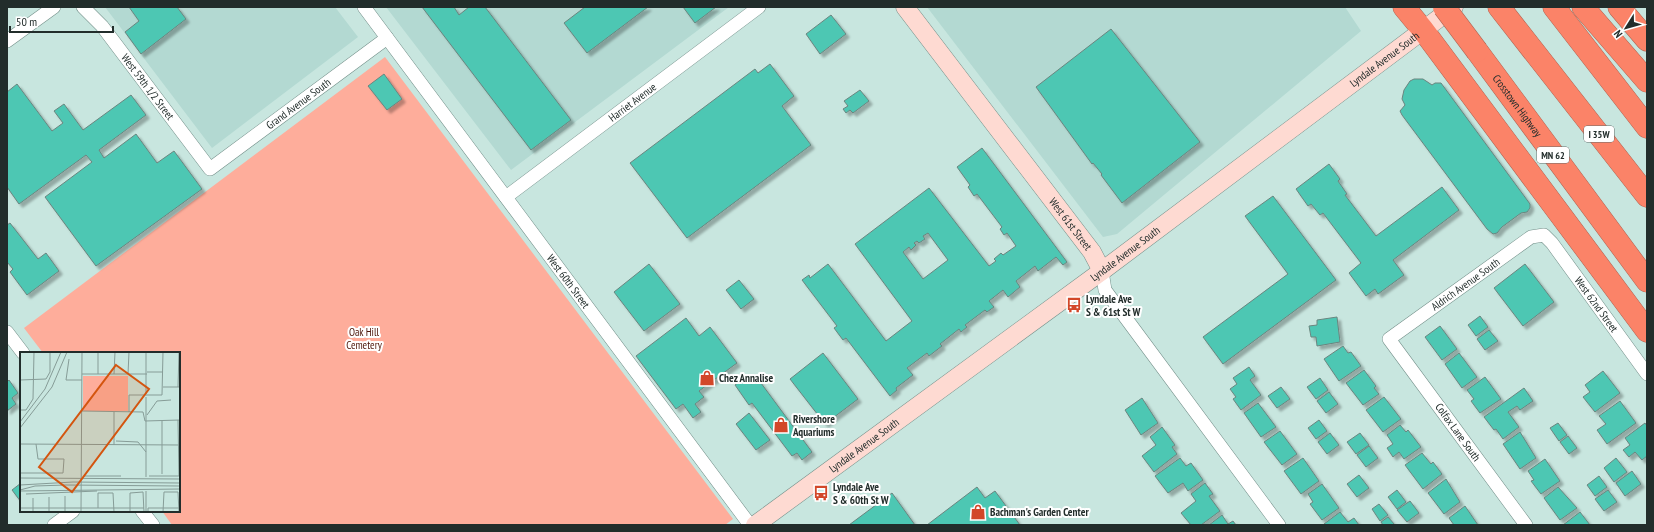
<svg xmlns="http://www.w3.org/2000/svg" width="1654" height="532" font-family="'PT Sans Narrow',sans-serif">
  <defs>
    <filter id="shadow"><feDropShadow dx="3.5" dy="3.5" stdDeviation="1" flood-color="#0004"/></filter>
  </defs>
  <rect width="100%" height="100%" fill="#c8e6df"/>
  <path fill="#b3d9d2" d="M 105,7 L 335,7 L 358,37 L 212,148 Z
    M 386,7 L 729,7 L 511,170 Z
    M 927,7 L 1345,7 L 1361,31 L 1117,234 L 1103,237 Z"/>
  <path fill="#fead9b" d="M 385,57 L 733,519 L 725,525 L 172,525 L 162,511 L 179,511 L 179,353 L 43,353 L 24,328 Z"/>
  <path fill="#4dc7b3" stroke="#6a857f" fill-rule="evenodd" filter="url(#shadow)" d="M 129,7 L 177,7 L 186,19 L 141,54 L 125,32 L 139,21 Z
    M 422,7 L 454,7 L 459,15 L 469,7 L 485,7 L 571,120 L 531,150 Z
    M 585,7 L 648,7 L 587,53 L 564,23 Z
    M 683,7 L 716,7 L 695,23 Z
    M 831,15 L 846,34 L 820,54 L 806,34 Z
    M 1111,29 L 1200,142 L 1122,203 L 1101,175 L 1102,174 L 1093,163 L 1092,164 L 1036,87 Z
    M 770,64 L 794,96 L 782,106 L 811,145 L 687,238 L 630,163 L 755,69 L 758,73 Z
    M 384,74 L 402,99 L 387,110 L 368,86 Z
    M 1414,79 L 1423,79 L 1432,85 L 1435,83 L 1441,83 L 1530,204 L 1530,208 L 1527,212 L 1521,213 L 1502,227 L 1497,233 L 1493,234 L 1487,229 L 1402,115 L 1400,111 L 1405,105 L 1402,99 L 1404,90 L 1410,81 Z
    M 17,84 L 52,131 L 63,123 L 54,111 L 64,104 L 83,130 L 131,95 L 146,115 L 99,150 L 104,158 L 136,134 L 157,163 L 174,151 L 202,189 L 96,266 L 45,197 L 92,162 L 86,155 L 19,204 L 7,187 L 7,92 Z
    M 860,90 L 869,101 L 853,113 L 850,110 L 846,113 L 843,109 L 848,106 L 844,101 Z
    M 982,148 L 1067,262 L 1063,265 L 1056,257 L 1038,271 L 1035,266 L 1016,281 L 1020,287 L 1008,297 L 1003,290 L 989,301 L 994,307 L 987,312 L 985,310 L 965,325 L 967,327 L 961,332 L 959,329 L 940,344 L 942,346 L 929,356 L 927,353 L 907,368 L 913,375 L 896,388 L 897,390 L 890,396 L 846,338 L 843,340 L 834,328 L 837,326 L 802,280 L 809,275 L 810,278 L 828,264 L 886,341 L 912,321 L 855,244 L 929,188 L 989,266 L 996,261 L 994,259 L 1001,253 L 1003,255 L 1016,246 L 1007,233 L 1004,235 L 1000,229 L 1002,227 L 977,194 L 974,196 L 968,187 L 970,185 L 957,167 ZM 928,233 L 948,260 L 923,279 L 903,252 L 909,247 L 911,250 L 916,245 L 914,243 L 917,241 L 919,243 L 925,239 L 923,236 Z
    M 1329,164 L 1340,179 L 1338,181 L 1347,194 L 1345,195 L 1376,236 L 1442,187 L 1459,210 L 1393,260 L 1404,275 L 1378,294 L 1375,289 L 1366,296 L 1349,273 L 1361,263 L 1323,213 L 1320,215 L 1311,204 L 1308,206 L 1296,189 Z
    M 1273,196 L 1336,280 L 1223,364 L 1203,337 L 1288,274 L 1245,216 Z
    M 10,223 L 38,259 L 46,253 L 59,271 L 27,295 L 10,272 L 13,269 L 7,262 L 7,225 Z
    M 649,264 L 680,304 L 644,331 L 614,292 Z
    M 1525,264 L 1554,302 L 1523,326 L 1494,288 Z
    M 739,280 L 754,299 L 741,309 L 726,290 Z
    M 1480,316 L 1488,327 L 1476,336 L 1468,325 Z
    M 1337,317 L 1340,342 L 1317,346 L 1316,337 L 1311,337 L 1309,326 L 1317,325 L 1317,320 Z
    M 686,318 L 699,336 L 710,327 L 737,363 L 699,391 L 704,397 L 695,404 L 701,412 L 693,418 L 683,404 L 676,409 L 636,356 Z
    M 1440,326 L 1457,349 L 1442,360 L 1425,337 Z
    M 1489,330 L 1498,341 L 1485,350 L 1477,339 Z
    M 1343,346 L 1348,353 L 1351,352 L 1361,366 L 1339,381 L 1324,359 Z
    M 823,353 L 858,399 L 825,424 L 790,379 Z
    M 1459,353 L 1477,377 L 1462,388 L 1445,364 Z
    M 1249,367 L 1255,376 L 1250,380 L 1261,395 L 1241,410 L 1233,399 L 1236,397 L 1230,389 L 1237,384 L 1233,378 Z
    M 1364,370 L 1376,386 L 1374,388 L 1379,394 L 1363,405 L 1346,383 Z
    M 1603,371 L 1620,393 L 1595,412 L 1583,397 L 1590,392 L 1585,385 Z
    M 746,377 L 751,384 L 758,379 L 812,452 L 802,460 L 797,453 L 792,456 L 752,403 L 749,405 L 735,385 Z
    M 1485,377 L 1501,399 L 1480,413 L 1471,401 L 1474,399 L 1467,390 Z
    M 1320,378 L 1328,390 L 1316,399 L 1307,387 Z
    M 9,380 L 18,393 L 12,398 L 16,404 L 7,411 L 7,382 Z
    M 1281,387 L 1290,399 L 1277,408 L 1268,396 Z
    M 1524,388 L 1533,401 L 1520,410 L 1517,406 L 1508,412 L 1519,427 L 1503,439 L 1496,429 L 1494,430 L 1484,417 Z
    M 1329,392 L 1338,404 L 1326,413 L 1317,401 Z
    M 1384,397 L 1401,419 L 1383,432 L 1366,410 Z
    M 1142,398 L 1158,423 L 1141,435 L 1125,410 Z
    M 1620,401 L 1636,423 L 1607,444 L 1597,430 L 1606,424 L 1599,416 Z
    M 1258,403 L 1276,427 L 1261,437 L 1244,413 Z
    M 749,413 L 770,440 L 756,450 L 736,424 Z
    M 1319,420 L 1327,431 L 1316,439 L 1308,428 Z
    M 1558,423 L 1567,435 L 1559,441 L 1550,428 Z
    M 1645,423 L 1647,426 L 1647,456 L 1642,460 L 1635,452 L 1629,457 L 1623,450 L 1630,445 L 1625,438 Z
    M 1400,425 L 1406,432 L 1408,430 L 1421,447 L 1404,459 L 1399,452 L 1393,457 L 1387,448 L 1393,444 L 1387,435 Z
    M 1162,427 L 1175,445 L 1172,447 L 1177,454 L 1154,472 L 1142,456 L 1156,445 L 1150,437 Z
    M 1280,431 L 1297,454 L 1282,465 L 1264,442 Z
    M 1520,432 L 1536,458 L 1520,469 L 1503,444 Z
    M 1330,433 L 1339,445 L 1327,454 L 1318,442 Z
    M 1360,433 L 1369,445 L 1356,454 L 1347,442 Z
    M 1568,436 L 1577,448 L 1569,454 L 1560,442 Z
    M 1369,446 L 1378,458 L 1366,467 L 1357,455 Z
    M 1422,453 L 1431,464 L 1433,462 L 1442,474 L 1423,489 L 1405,465 Z
    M 1180,458 L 1186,466 L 1191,463 L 1203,480 L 1188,491 L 1183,483 L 1168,493 L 1155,476 Z
    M 1303,458 L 1319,481 L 1301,494 L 1284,471 Z
    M 1616,458 L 1627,472 L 1614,482 L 1604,468 Z
    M 1545,459 L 1560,481 L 1541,494 L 1531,481 L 1534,480 L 1528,471 Z
    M 1632,471 L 1641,484 L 1625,496 L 1616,483 Z
    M 1359,475 L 1369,488 L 1357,497 L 1347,484 Z
    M 1599,476 L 1607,487 L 1595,496 L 1587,485 Z
    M 1446,479 L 1460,502 L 1444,514 L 1428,493 Z
    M 21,483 L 21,502 L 12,490 Z
    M 1205,483 L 1213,494 L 1209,496 L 1220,511 L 1201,525 L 1191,525 L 1181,513 L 1196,501 L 1191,494 Z
    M 1322,484 L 1339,508 L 1322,520 L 1310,504 L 1313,502 L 1308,494 Z
    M 977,487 L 985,498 L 995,491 L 1020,525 L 927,525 Z
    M 1558,487 L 1577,508 L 1560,520 L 1544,498 Z
    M 1397,490 L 1406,502 L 1397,509 L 1388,497 Z
    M 1608,490 L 1617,502 L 1604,511 L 1595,499 Z
    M 892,493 L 915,525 L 849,525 Z
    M 1410,501 L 1419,513 L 1407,522 L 1397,510 Z
    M 1379,504 L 1388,515 L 1380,521 L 1372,509 Z
    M 1465,506 L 1478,525 L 1454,525 L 1449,518 Z
    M 1340,512 L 1348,522 L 1354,518 L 1359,525 L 1325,525 L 1324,524 Z
    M 1580,512 L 1590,525 L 1563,525 Z
    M 1222,515 L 1228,524 L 1233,521 L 1236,525 L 1209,525 Z
    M 1388,517 L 1395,525 L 1383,525 L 1381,522 Z"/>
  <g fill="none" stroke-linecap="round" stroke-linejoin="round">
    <defs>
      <g id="street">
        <path id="s1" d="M 83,7 L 102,26 L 210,169 L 387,38"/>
        <path id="s2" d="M 364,7 L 750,525"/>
        <path d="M 7,41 L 54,7"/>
        <path id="s3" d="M 506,197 L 759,7"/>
        <path d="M 1102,271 L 1105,290 L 1279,525"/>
        <path d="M 7,332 L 23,353"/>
        <path d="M 142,511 L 153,525"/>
        <path d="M 54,525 L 73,511"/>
        <path id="s4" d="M 1526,525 L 1389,339 L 1531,237 L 1544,235 L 1552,243 L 1647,374"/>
      </g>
      <g id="secondary">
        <path id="s5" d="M 905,7 L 1092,252 L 1102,271"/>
        <path id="s6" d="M 755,525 L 1102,271 L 1454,7"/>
      </g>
      <g id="highway">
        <path d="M 1404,7 L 1423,30 L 1647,331"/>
        <path d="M 1499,7 L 1647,196"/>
        <path d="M 1554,7 L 1647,127"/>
        <path d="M 1583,7 L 1647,81"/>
        <path d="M 1619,7 L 1647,40"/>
        <path id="s7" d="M 1477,51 L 1647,281"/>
      </g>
    </defs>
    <use href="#street" stroke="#738f89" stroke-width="14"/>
    <use href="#secondary" stroke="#738f89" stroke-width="19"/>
    <use href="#highway" stroke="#af6553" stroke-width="23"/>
    <use href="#street" stroke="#fff" stroke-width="13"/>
    <use href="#secondary" stroke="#fedad2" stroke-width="18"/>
    <use href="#highway" stroke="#fb8368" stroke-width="22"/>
    <defs>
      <path id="highway-bridge" d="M 1444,7 L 1477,51"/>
    </defs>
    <use href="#highway-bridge" stroke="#af6553" stroke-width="23" stroke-linecap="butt"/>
    <use href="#highway-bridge" stroke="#fb8368" stroke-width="22"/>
  </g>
  <defs>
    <symbol id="bus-bare" viewBox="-9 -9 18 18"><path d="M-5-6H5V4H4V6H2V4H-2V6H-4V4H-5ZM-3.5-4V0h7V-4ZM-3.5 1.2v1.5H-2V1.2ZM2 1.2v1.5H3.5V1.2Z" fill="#d24729" stroke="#fff" stroke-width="2.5" paint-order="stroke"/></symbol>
    <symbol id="shop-bare" viewBox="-9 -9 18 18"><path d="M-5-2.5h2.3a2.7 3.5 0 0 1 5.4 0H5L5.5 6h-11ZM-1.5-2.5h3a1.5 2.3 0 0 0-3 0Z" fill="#d24729" stroke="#fff" stroke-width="2.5" paint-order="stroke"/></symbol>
  </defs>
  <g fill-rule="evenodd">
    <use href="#bus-bare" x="1063" y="294" width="22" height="22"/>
    <use href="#shop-bare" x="696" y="367" width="22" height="22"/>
    <use href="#shop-bare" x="770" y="414" width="22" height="22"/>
    <use href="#bus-bare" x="810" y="482" width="22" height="22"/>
    <use href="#shop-bare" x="967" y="501" width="22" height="22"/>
  </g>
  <g text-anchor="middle" stroke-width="4" stroke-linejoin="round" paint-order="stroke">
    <g fill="#fff" stroke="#646c6b" stroke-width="1">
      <rect x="1584" y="126" width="30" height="16" rx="3"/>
      <rect x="1537" y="147" width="32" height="16" rx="3"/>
    </g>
    <g font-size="10" font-weight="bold" fill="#222d2b">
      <text x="1599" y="138">I 35W</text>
      <text x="1553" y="159">MN 62</text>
    </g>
    <g font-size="11" fill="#222d2b" stroke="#fff">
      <text dy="4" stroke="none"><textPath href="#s6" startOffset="783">Lyndale Avenue South</textPath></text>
      <text dy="4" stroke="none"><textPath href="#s1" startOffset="103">West 59th 1/2 Street</textPath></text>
      <text dy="4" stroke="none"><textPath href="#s3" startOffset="158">Harriet Avenue</textPath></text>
      <text dy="4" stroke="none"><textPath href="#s1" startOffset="316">Grand Avenue South</textPath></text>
      <text dy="4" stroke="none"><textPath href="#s7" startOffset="68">Crosstown Highway</textPath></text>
      <text dy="4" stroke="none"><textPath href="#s5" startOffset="273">West 61st Street</textPath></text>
      <text dy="4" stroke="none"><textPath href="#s6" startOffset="459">Lyndale Avenue South</textPath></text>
      <text dy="4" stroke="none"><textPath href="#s2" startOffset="342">West 60th Street</textPath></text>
      <text dy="4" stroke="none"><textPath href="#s4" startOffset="325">Aldrich Avenue South</textPath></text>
      <text dy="4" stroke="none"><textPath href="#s4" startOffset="506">West 62nd Street</textPath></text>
      <text transform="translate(1458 432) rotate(54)" y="4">Colfax Lane South</text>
      <text dy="4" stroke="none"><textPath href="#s6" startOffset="135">Lyndale Avenue South</textPath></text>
    </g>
    <g font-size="11" font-weight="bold" fill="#222d2b" stroke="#fff" text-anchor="start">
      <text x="1086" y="303">Lyndale Ave<tspan x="1086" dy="13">S &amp; 61st St W</tspan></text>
      <text x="719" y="382">Chez Annalise</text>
      <text x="793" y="423">Rivershore<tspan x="793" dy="13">Aquariums</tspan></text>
      <text x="833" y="491">Lyndale Ave<tspan x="833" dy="13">S &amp; 60th St W</tspan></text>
      <text x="990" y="516">Bachman's Garden Center</text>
    </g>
    <g font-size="11" fill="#4c160a" stroke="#fff">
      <text x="364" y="336">Oak Hill<tspan x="364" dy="13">Cemetery</tspan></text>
    </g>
  </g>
  <g transform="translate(20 352)">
    <rect width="160" height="160" fill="#c8e6df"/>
    <path d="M 63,24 L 108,24 L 108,59 L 63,59 Z" fill="#fead9b"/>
    <path fill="none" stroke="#869c97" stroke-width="1" d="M 49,7 L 46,28 L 62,28M 127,20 L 143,20M 62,22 L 127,22M 78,22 L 78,0M 94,22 L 95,0M 108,22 L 109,0M 0,28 L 26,27 L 30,20 L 30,0M 143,35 L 160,35M 158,35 L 159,0M 126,42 L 126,0M 126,45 L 126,125M 0,58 L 6,58 L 13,47 L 14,0M 62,59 L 123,60 L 125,69 L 160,68M 109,60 L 109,43 L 142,43 L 143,0M 127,63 L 137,49 L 151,48M 158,68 L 159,124M 0,70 L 25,37 L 41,0M 0,76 L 32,35 L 47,0M 96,89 L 118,90 L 126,100M 0,92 L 160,93M 94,93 L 94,60M 142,93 L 142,69M 0,121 L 43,121 L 44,107 L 18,107 L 16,92M 142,122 L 142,93M 64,124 L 101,124M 129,124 L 160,124M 0,126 L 160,127M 0,133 L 53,130 L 160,131M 0,138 L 15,134 L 46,133 L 160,134M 0,139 L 160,137M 6,142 L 77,139M 0,156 L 124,156M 78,156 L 78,141 L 93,141 L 94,160M 13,160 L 13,146M 29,160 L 29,145M 45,160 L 45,144M 61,160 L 62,0M 110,160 L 110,141 L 123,140 L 124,160M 126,160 L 126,139M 128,160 L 128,156 L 160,156M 143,160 L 144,140 L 158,140 L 159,160"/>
    <path fill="#d4550f" fill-opacity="0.15" stroke="#d4550f" stroke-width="2" d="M 96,13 L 129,37 L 52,140 L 19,115 Z"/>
    <rect width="160" height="160" fill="none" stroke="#222d2b" stroke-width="2"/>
  </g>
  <rect width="1654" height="532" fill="none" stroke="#222d2b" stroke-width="16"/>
  <g transform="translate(1626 28) rotate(233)" stroke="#ffffff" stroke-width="3" paint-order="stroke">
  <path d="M0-3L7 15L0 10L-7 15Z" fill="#222d2b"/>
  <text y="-6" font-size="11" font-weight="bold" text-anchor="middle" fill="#222d2b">N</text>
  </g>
  <path d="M10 26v6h103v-6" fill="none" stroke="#222d2b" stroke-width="2"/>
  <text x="16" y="26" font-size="12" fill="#222d2b" stroke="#ffffff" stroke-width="3" paint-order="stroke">50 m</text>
</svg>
